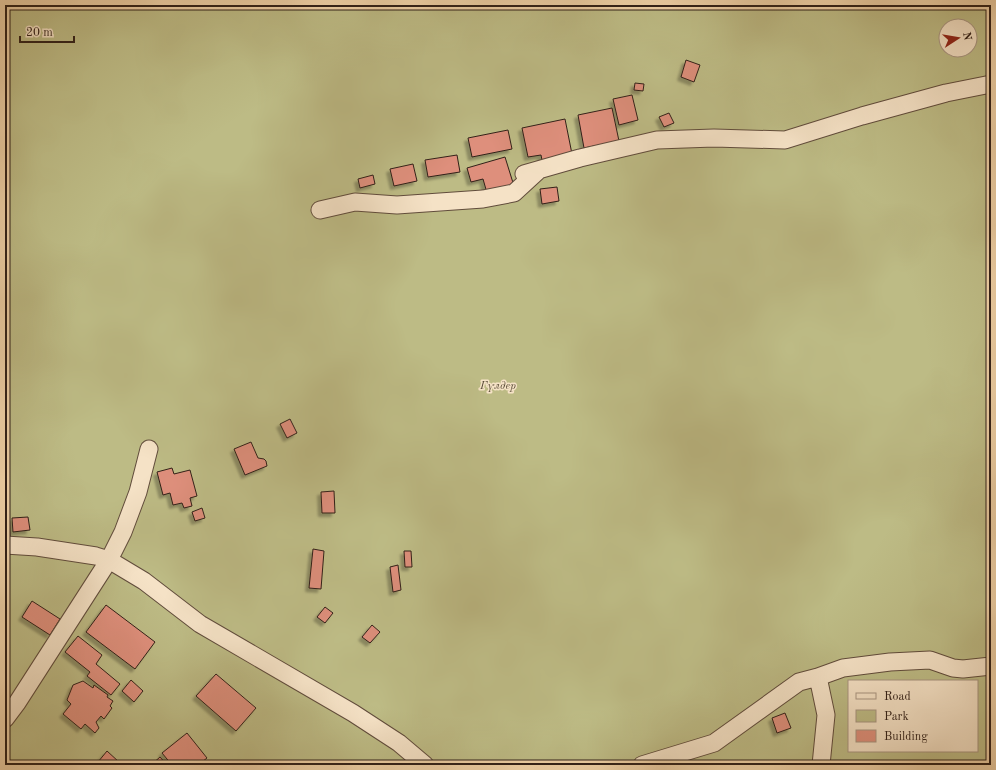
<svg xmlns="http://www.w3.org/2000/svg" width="996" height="770" font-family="'Old Standard TT',serif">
  <defs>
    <filter id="shadow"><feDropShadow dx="-3.5" dy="3.5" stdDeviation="1" flood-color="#0004"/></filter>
  </defs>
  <rect width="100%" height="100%" fill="#f0d2a8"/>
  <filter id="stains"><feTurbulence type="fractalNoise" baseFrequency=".005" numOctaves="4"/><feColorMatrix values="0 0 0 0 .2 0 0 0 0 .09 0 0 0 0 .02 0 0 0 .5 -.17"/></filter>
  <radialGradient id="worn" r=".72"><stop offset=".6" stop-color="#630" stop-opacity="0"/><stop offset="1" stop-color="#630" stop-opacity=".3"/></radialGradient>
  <path fill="#bdbb85" stroke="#776e4e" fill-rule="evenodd" d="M 5,5 L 991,5 L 991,765 L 5,765 ZM 946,26 L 970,26 L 970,50 L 946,50 ZM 849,681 L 977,681 L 977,751 L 849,751 Z"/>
  <path fill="#de8f7b" stroke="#312018" filter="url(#shadow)" d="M 686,60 L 700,65 L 694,82 L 681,77 Z
    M 635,83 L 644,84 L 643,91 L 634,90 Z
    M 632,95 L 638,120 L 619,125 L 613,99 Z
    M 612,108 L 619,141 L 584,148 L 578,115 Z
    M 669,113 L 674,123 L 664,127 L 659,117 Z
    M 565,119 L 572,154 L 542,160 L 541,155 L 528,157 L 522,128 Z
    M 508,130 L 512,149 L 472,157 L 468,138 Z
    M 457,155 L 460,172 L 428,177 L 425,160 Z
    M 505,157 L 514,186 L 487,193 L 483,179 L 471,182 L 467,168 Z
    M 413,164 L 417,181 L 394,186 L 390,169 Z
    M 373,175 L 375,184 L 360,188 L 358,179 Z
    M 557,187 L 559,201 L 542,204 L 540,189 Z
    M 290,419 L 297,433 L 287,438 L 280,424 Z
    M 251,442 L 258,458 L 264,459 L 266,461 L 267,466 L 245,475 L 234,449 Z
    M 172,468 L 174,474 L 190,470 L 197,496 L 190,498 L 192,506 L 184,508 L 182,503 L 173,505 L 170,493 L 163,495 L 157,472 Z
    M 334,491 L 335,513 L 322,513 L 321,492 Z
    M 9,508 L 10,539 L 5,539 L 5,509 Z
    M 202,508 L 205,518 L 195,521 L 192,512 Z
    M 28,517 L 30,530 L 13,532 L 12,518 Z
    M 313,549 L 324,551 L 321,589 L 309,588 Z
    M 404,551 L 411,551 L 412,567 L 405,567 Z
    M 398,565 L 401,590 L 393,592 L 390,567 Z
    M 32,601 L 60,619 L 50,635 L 22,617 Z
    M 106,605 L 155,642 L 135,669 L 86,632 Z
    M 325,607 L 333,613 L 325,623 L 317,617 Z
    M 372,625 L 380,632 L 370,643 L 362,637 Z
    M 78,636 L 102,655 L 96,664 L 120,684 L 111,695 L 87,676 L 90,672 L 65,652 Z
    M 216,674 L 256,708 L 236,731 L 196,696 Z
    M 131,680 L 143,691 L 134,702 L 122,691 Z
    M 83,681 L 93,688 L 94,685 L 108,695 L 107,697 L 113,701 L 110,706 L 112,708 L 104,719 L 101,716 L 96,722 L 99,728 L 95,733 L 85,724 L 81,729 L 63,714 L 71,704 L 67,700 L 73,685 Z
    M 785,713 L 791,728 L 777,733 L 772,718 Z
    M 187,733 L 207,758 L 198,765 L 172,765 L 162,753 Z
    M 107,751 L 119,762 L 117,765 L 101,765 L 98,762 Z
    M 160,757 L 167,765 L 151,765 Z"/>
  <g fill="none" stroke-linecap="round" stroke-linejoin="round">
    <defs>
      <path id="minor" d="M 524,174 L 580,158 L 657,140 L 714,138 L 785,140 L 862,116 L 946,93 L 991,84
        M 320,210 L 355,202 L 397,205 L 483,199 L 514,193 L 539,170
        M 5,545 L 37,547 L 96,556 L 109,560 L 144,581 L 200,624 L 353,713 L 399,743 L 425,765
        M 818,677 L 826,715 L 821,765
        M 5,719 L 17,703 L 109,560 L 123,532 L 138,492 L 149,449
        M 642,765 L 714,743 L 799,682 L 818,677 L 843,668 L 890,662 L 930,660 L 953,668 L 963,669 L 991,666"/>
    </defs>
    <use href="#minor" stroke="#614c3c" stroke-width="19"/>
    <use href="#minor" stroke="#f5e2c6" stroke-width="17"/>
  </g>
  <g text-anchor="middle" stroke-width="3" stroke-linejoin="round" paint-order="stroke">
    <g font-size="11" font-style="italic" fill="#544733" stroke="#f5e2c6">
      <text x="498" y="389">Гүлдер</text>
    </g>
  </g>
  <rect width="996" height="770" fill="none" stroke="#f0d2a8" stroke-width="20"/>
  <rect x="6" y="6" width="984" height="758" fill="none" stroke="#312018" stroke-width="2"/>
  <rect x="10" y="10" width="976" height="750" fill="none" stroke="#312018"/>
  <rect x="848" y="680" width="130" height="72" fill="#f5e2c6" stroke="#a79480"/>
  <rect x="856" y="693" width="20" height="6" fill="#f5e2c6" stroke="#a79480"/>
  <text x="884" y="700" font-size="12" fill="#312018">Road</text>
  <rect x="856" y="710" width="20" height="12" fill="#bdbb85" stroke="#a79480"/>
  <text x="884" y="720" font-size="12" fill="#312018">Park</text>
  <rect x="856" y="730" width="20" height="12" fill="#de8f7b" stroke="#a79480"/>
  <text x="884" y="740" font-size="12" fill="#312018">Building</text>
  <g transform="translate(958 38) rotate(78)"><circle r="19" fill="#f5e2c6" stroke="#a79480"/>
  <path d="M0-3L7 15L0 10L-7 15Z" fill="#8f2418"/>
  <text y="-6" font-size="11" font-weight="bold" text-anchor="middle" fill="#312018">N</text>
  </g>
  <path d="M20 36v6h54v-6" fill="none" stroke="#312018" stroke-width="2"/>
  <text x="26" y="36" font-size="12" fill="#312018" stroke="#f5e2c6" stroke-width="3" paint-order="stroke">20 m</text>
  <rect width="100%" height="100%" filter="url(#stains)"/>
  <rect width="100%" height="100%" fill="url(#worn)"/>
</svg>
